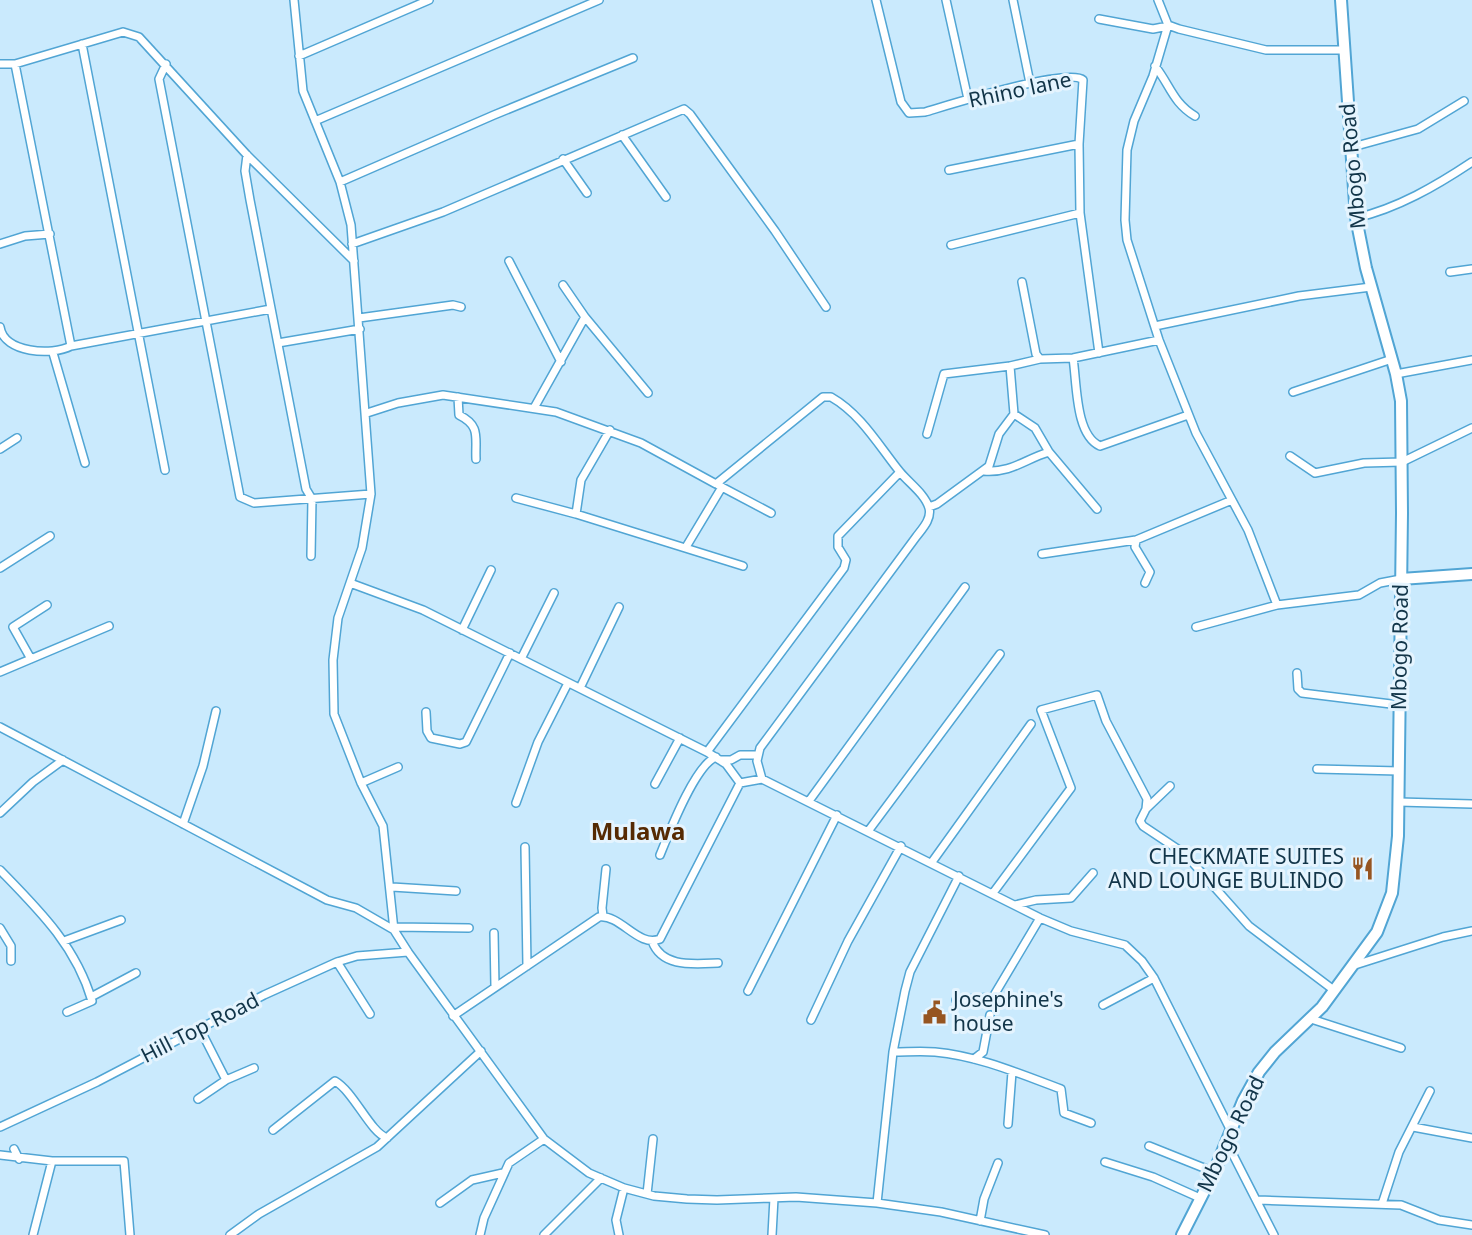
<svg xmlns="http://www.w3.org/2000/svg" width="1472" height="1235" font-family="'Noto Sans',sans-serif">
  <rect width="100%" height="100%" fill="#caeafd"/>
  <g fill="none" stroke-linecap="round" stroke-linejoin="round">
    <defs>
      <path id="street" d="M 294,0 L 303,91 L 340,182 L 351,225 L 371,494 L 362,548 L 338,618 L 333,660 L 334,714 L 361,783 L 383,826 L 394,930 L 408,952 L 544,1139 L 589,1173 L 624,1188 L 654,1196 L 687,1199 L 717,1200 L 796,1197 L 877,1203 L 941,1212 L 1045,1235
        M 876,0 L 901,102 L 909,113 L 925,112 C 949,105 1069,67 1083,80 L 1079,144 L 1080,213 L 1099,353
        M 946,0 L 968,99
        M 1013,0 L 1030,83
        M 1158,0 L 1168,25 L 1179,29 L 1266,50 L 1344,50
        M 1099,19 L 1153,29 L 1168,26
        M 1168,25 L 1153,76 L 1134,121 L 1127,150 L 1125,220 L 1127,240 L 1159,340 L 1196,433 L 1248,530 L 1277,605
        M 82,44 L 165,470
        M 299,56 L 429,0
        M 0,64 L 15,64 L 123,32 L 139,37 L 247,155 L 354,261
        M 15,64 L 71,346
        M 166,64 L 159,79 L 240,497 L 254,503 L 371,494
        M 1155,66 C 1170,85 1173,103 1195,116
        M 315,121 L 599,0
        M 622,135 L 666,197
        M 1349,148 L 1418,129 L 1464,101
        M 247,155 L 245,171 L 250,200 L 306,489 L 312,499 L 311,556
        M 563,159 L 587,193
        M 949,170 L 1079,144
        M 340,182 L 494,115 L 633,58
        M 1356,218 C 1398,208 1436,186 1472,162
        M 0,244 L 25,236 L 50,234
        M 352,244 L 443,212 L 684,109 L 690,114 L 775,231 L 826,307
        M 951,245 L 1080,213
        M 509,261 L 561,362
        M 1450,272 L 1472,269
        M 1022,282 L 1036,354 L 1040,359 L 1073,358 L 1159,340
        M 585,317 L 648,393
        M 359,318 L 453,305 L 461,307
        M 1155,326 L 1299,296 L 1371,287
        M 0,327 C 4,353 52,356 71,346 L 271,309
        M 278,343 L 360,329
        M 53,353 L 85,463
        M 1073,358 C 1077,383 1075,435 1100,446 L 1188,415
        M 1396,374 L 1472,360
        M 1293,392 L 1392,359
        M 458,397 L 459,415 C 481,426 475,437 476,459
        M 534,408 L 585,317 L 563,285
        M 367,413 L 398,403 L 443,395 L 556,412 L 641,443 L 716,484 L 823,397 L 831,397 C 861,414 879,446 900,472 C 909,483 925,494 929,508 C 932,519 922,529 916,537 L 760,748 L 757,761 L 762,779
        M 1014,414 L 1035,428 L 1049,452 L 1097,509
        M 927,434 L 944,374 L 1010,366
        M 0,449 L 17,438
        M 1290,456 L 1315,473 L 1364,463 L 1402,462 L 1472,428
        M 984,471 C 1012,473 1025,459 1049,452
        M 718,485 L 771,513
        M 516,498 L 576,514 L 743,566
        M 929,507 L 937,504 L 989,466 L 999,434 L 1014,414 L 1010,366 L 1040,359
        M 576,514 L 581,480 L 610,430
        M 686,547 L 722,487
        M 1042,554 L 1136,540
        M 0,568 L 50,536
        M 350,583 L 423,610 L 707,752 L 726,764 L 740,783 L 762,779 L 1040,918 L 1071,931 L 1125,945 L 1142,961 L 1154,978 L 1230,1129
        M 1145,583 L 1150,572 L 1135,547 L 1136,540 L 1232,500
        M 1196,627 L 1277,605 L 1359,595 L 1380,583 L 1401,579
        M 462,630 L 491,570
        M 31,659 L 13,627 L 47,605
        M 521,659 L 554,593
        M 0,672 L 109,626
        M 1297,673 L 1298,689 L 1302,693 L 1399,705
        M 580,688 L 619,607
        M 426,712 L 427,731 L 431,738 L 460,744 L 466,742 L 510,653
        M 0,727 L 327,900 L 356,908 L 394,930
        M 707,752 L 844,568 L 846,560 L 838,547 L 838,536 L 900,472
        M 720,760 L 731,760 L 740,755 L 757,755
        M 1317,769 L 1399,771
        M 361,783 L 398,767
        M 655,784 L 680,738
        M 809,801 L 965,587
        M 1399,802 L 1472,804
        M 516,803 L 538,742 L 568,683
        M 1146,809 L 1170,786
        M 0,813 L 33,782 L 63,760
        M 183,824 L 203,766 L 216,711
        M 869,830 L 1000,654
        M 525,847 L 527,966
        M 660,855 C 669,833 695,765 716,757
        M 932,862 L 1031,724
        M 0,870 C 39,910 76,946 92,1001 L 67,1012
        M 392,887 L 456,891
        M 993,893 L 1071,788 L 1041,710 L 1097,695 L 1106,721 L 1147,799 L 1146,809 L 1140,821 L 1143,826 L 1185,854 L 1249,926 L 1335,991
        M 1015,905 L 1036,900 L 1071,898 L 1093,873
        M 603,916 L 602,908 L 606,869
        M 394,927 L 469,928
        M 0,928 L 11,946 L 11,961
        M 494,933 L 495,987
        M 64,941 L 121,920
        M 652,941 C 662,968 693,964 718,963
        M 337,962 L 370,1014
        M 1355,965 L 1443,937 L 1472,931
        M 748,991 L 837,815
        M 91,997 L 136,973
        M 956,1000 L 993,997 L 1040,918
        M 1103,1005 L 1154,978
        M 453,1016 L 599,917 C 621,914 638,948 660,939 L 740,783
        M 1311,1019 L 1401,1048
        M 811,1020 L 848,941 L 901,846
        M 200,1029 L 226,1080
        M 893,1052 C 907,1052 921,1051 935,1052 C 979,1056 1020,1074 1061,1089 L 1064,1113 L 1091,1123
        M 974,1059 L 983,1052 L 990,1015
        M 198,1099 L 226,1080 L 254,1068
        M 1008,1124 L 1012,1072
        M 0,1127 L 97,1082 L 264,995 L 337,962 L 357,956 L 408,952
        M 1413,1127 L 1472,1138
        M 273,1130 L 335,1081 C 354,1092 370,1132 387,1138
        M 1226,1141 L 1274,1235
        M 1149,1146 L 1214,1172
        M 14,1149 L 19,1159
        M 0,1155 L 52,1161 L 124,1161 L 130,1235
        M 1105,1162 L 1153,1177 L 1200,1198
        M 647,1194 L 653,1139
        M 1258,1200 L 1401,1205 L 1439,1220 L 1472,1225
        M 440,1203 L 472,1180 L 503,1173
        M 877,1203 L 893,1052 L 905,991 L 910,972 L 959,876
        M 1382,1204 L 1399,1152 L 1430,1091
        M 980,1221 L 984,1199 L 998,1163
        M 33,1235 L 52,1161
        M 230,1235 L 259,1214 L 377,1147 L 481,1051
        M 480,1235 L 484,1218 L 509,1163 L 544,1139
        M 544,1235 L 601,1178
        M 619,1235 L 616,1220 L 624,1188
        M 772,1235 L 774,1198"/>
      <path id="secondary" d="M 1401,579 L 1472,574
        M 1182,1235 L 1214,1172 L 1243,1101 L 1259,1072 L 1275,1052 L 1322,1007 L 1377,932 L 1392,893 L 1398,836 L 1402,513 L 1401,401 L 1396,374 L 1366,268 L 1356,218 L 1341,0"/>
    </defs>
    <use href="#street" stroke="#51a5d4" stroke-width="10"/>
    <use href="#secondary" stroke="#51a5d4" stroke-width="14"/>
    <use href="#street" stroke="#fff" stroke-width="7"/>
    <use href="#secondary" stroke="#fff" stroke-width="10"/>
  </g>
  <defs>
    <symbol id="restaurant-bare" viewBox="-9 -9 18 18"><path d="M-5-6h1v4h1v-4h1v4h1v-4h1v5L-1.5 .5V6h-2V.5L-5-1ZM5-6V6H3V1.5H1.5Q1.5-4 5-6Z" fill="#965521" stroke="#e5f4fe" stroke-width="2.5" paint-order="stroke"/></symbol>
    <symbol id="civic-bare" viewBox="-9 -9 18 18"><path d="M-.6-6.5H3V-4.5H.6V-3L4-1V1h2V6H-6V1h2V-1L-.6-3ZM-1.2 2.5V6h2.4V2.5Z" fill="#965521" stroke="#e5f4fe" stroke-width="2.5" paint-order="stroke"/></symbol>
  </defs>
  <g fill-rule="evenodd">
    <use href="#restaurant-bare" x="1346" y="852" width="33" height="33"/>
    <use href="#civic-bare" x="918" y="996" width="33" height="33"/>
  </g>
  <g text-anchor="middle" stroke-width="6" stroke-linejoin="round" paint-order="stroke">
    <g font-size="21" fill="#123549" stroke="#e5f4fe">
      <text transform="translate(1020 90) rotate(-12)" y="7">Rhino lane</text>
      <text transform="translate(1353 166) rotate(-95)" y="7">Mbogo Road</text>
      <text transform="translate(1400 647) rotate(-89)" y="7">Mbogo Road</text>
      <text transform="translate(200 1028) rotate(-27)" y="7">Hill Top Road</text>
      <text transform="translate(1231 1134) rotate(-64)" y="7">Mbogo Road</text>
    </g>
    <g font-size="21" fill="#123549" stroke="#e5f4fe" text-anchor="end">
      <text x="1344" y="864">CHECKMATE SUITES<tspan x="1344" dy="24">AND LOUNGE BULINDO</tspan></text>
      <text x="953" y="1007" text-anchor="start">Josephine's<tspan x="953" dy="24">house</tspan></text>
    </g>
    <g font-size="24" font-weight="bold" fill="#562a03" stroke="#e5f4fe">
      <text x="638" y="840">Mulawa</text>
    </g>
  </g>
</svg>
